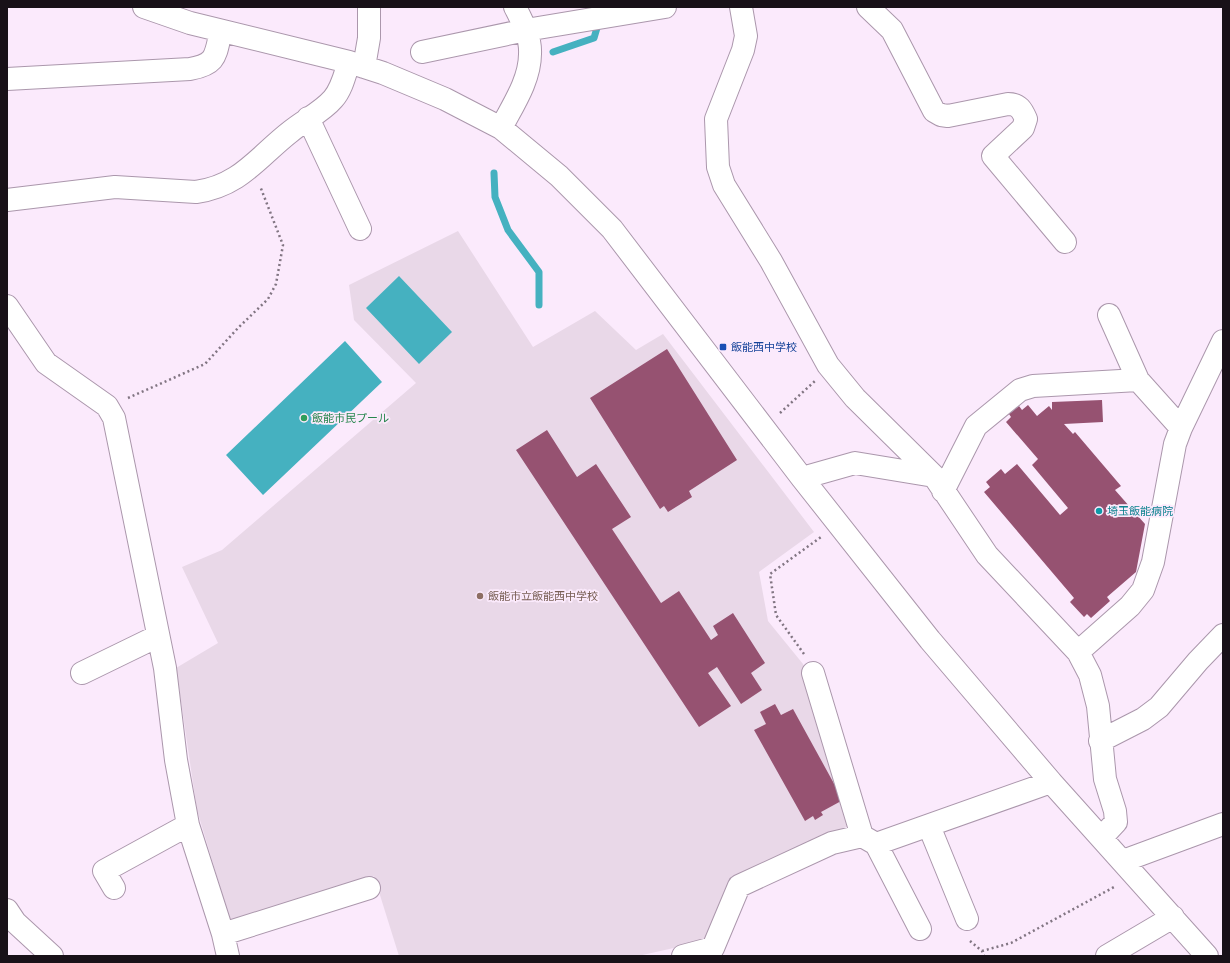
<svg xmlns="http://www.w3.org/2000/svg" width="1230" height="963" font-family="'Titillium Web','Noto Sans JP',sans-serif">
  <rect width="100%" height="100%" fill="#fbeafc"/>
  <path fill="#e9d8e8" d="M 458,231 L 533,347 L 595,311 L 636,350 L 663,334 L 814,532 L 759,572 L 768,621 L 803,664 L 851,825 L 730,881 L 705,941 L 638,956 L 399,956 L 374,876 L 230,920 L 197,810 L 176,668 L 218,643 L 182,567 L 222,550 L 416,383 L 354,320 L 349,285 Z"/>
  <path fill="#45b1c0" d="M 399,276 L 452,332 L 419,364 L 366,308 Z
    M 345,341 L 382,382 L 263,495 L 226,455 Z"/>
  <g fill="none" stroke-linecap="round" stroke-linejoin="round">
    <path stroke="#45b1c0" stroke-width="7" d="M 553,52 L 594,38 L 599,21
      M 494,173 L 495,197 L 508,230 L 539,272 L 539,305"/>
  </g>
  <path fill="#965271" d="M 667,349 L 737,460 L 689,491 L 692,497 L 668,512 L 664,506 L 660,509 L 590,398 Z
    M 1102,400 L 1103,422 L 1064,424 L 1073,434 L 1075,432 L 1121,486 L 1115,490 L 1145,524 L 1136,572 L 1107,597 L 1110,601 L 1091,618 L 1087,614 L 1084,617 L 1070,602 L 1074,598 L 984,492 L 990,487 L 986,482 L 1001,469 L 1005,474 L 1017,464 L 1060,515 L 1068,508 L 1032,465 L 1038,459 L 1006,422 L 1011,417 L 1009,414 L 1019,406 L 1022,410 L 1028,405 L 1037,416 L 1049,406 L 1052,410 L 1052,402 Z
    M 547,430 L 577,477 L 596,464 L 631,517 L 612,529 L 661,603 L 679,591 L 711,640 L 718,635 L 713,626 L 733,613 L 765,663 L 751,673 L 762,690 L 741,704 L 717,667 L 708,673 L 731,706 L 699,727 L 516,450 Z
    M 775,704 L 781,715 L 793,709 L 843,800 L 821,812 L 823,815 L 815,820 L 813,816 L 805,821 L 754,730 L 766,724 L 760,712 Z"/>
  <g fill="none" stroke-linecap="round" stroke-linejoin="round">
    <defs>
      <path id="minor" d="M 144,7 L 190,23 L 349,62 L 383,73 L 445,99 L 501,128 L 559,176 L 612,229 L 802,478 L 930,640 L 1051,782 L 1207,956
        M 741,7 L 746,36 L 743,50 L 716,119 L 718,167 L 724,185 L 771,261 L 828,365 L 855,398 L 934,476 L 987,555 L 1078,652
        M 868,7 L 892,30 L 934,111 L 941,115 L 948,116 L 1008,104 C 1019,104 1022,110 1026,119 L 1023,128 L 993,156 L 1065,242
        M 422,52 L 526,30 L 665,7
        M 364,67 L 369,38 L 369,7
        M 7,79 L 190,69 C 217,64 215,56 221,31
        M 308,118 L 360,229
        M 501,128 C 513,105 530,80 530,54 C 531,37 522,21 515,7
        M 7,200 L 115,187 L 196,192 C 240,186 258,157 290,132 C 303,121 322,112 333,99 C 342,89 345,74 349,62
        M 7,306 L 46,363 L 107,406 L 114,418 L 165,668 L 176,760 L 188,825 L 223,934 L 228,956
        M 1109,315 L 1138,380 L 1181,428
        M 802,478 L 855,463 L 934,476
        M 943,491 L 976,426 L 1020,390 L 1033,386 L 1138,380
        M 82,673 L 158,636
        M 813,673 L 862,836
        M 1100,741 L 1143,719 L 1159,707 L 1198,661 L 1223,635
        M 929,826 L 967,919
        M 1102,837 L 1116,822 L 1115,811 L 1105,779 L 1098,706 L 1090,675 L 1078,652 L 1130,606 L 1143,590 L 1153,562 L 1175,444 L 1181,428 L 1223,341
        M 876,844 L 920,929
        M 1123,861 L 1223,824
        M 114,888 L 104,871 L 188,825
        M 223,934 L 369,888
        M 683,956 L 713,948 L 739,886 L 832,843 L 862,836 L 876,844 L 1051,782
        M 1107,956 L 1173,917"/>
      <path id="major" d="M 7,910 L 15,922 L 52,956"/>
    </defs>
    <use href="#minor" stroke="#ab97ac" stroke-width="24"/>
    <use href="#major" stroke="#ab97ac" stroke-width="24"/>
    <path stroke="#817582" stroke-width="2.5" stroke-dasharray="2 3" stroke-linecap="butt" d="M 128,398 L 205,364 L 238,328 L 268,299 L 276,284 L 283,245 L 260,186
      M 780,413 L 815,381
      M 804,654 L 776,615 L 770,574 L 821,537
      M 970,941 L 982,951 L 984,956
      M 982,951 L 1011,943 L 1116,886"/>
    <use href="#minor" stroke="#fff" stroke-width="22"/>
    <use href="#major" stroke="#fff" stroke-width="22"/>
  </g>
  <rect fill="#1a4fb4" stroke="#fbeafc" stroke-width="1.5" x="719" y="343" width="8" height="8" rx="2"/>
  <circle fill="#2e9e5b" stroke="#fbeafc" stroke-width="1.5" cx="304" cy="418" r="4"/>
  <circle fill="#0f9aa8" stroke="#fbeafc" stroke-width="1.5" cx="1099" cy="511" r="4"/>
  <circle fill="#8d6e63" stroke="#fbeafc" stroke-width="1.5" cx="480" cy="596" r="4"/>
  <g text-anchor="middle" stroke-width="3.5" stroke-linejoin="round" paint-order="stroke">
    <g font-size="11" fill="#164399" stroke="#fbeafc" text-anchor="start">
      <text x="731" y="351">飯能西中学校</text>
    </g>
    <g font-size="11" fill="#27864d" stroke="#fbeafc" text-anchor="start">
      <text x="312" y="422">飯能市民プール</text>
    </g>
    <g font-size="11" fill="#0d838f" stroke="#fbeafc" text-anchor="start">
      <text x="1107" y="515">埼玉飯能病院</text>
    </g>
    <g font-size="11" fill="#785e54" stroke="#fbeafc" text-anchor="start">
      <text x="488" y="600">飯能市立飯能西中学校</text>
    </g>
  </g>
  <rect width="1230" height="963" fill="none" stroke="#181118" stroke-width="16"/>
</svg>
